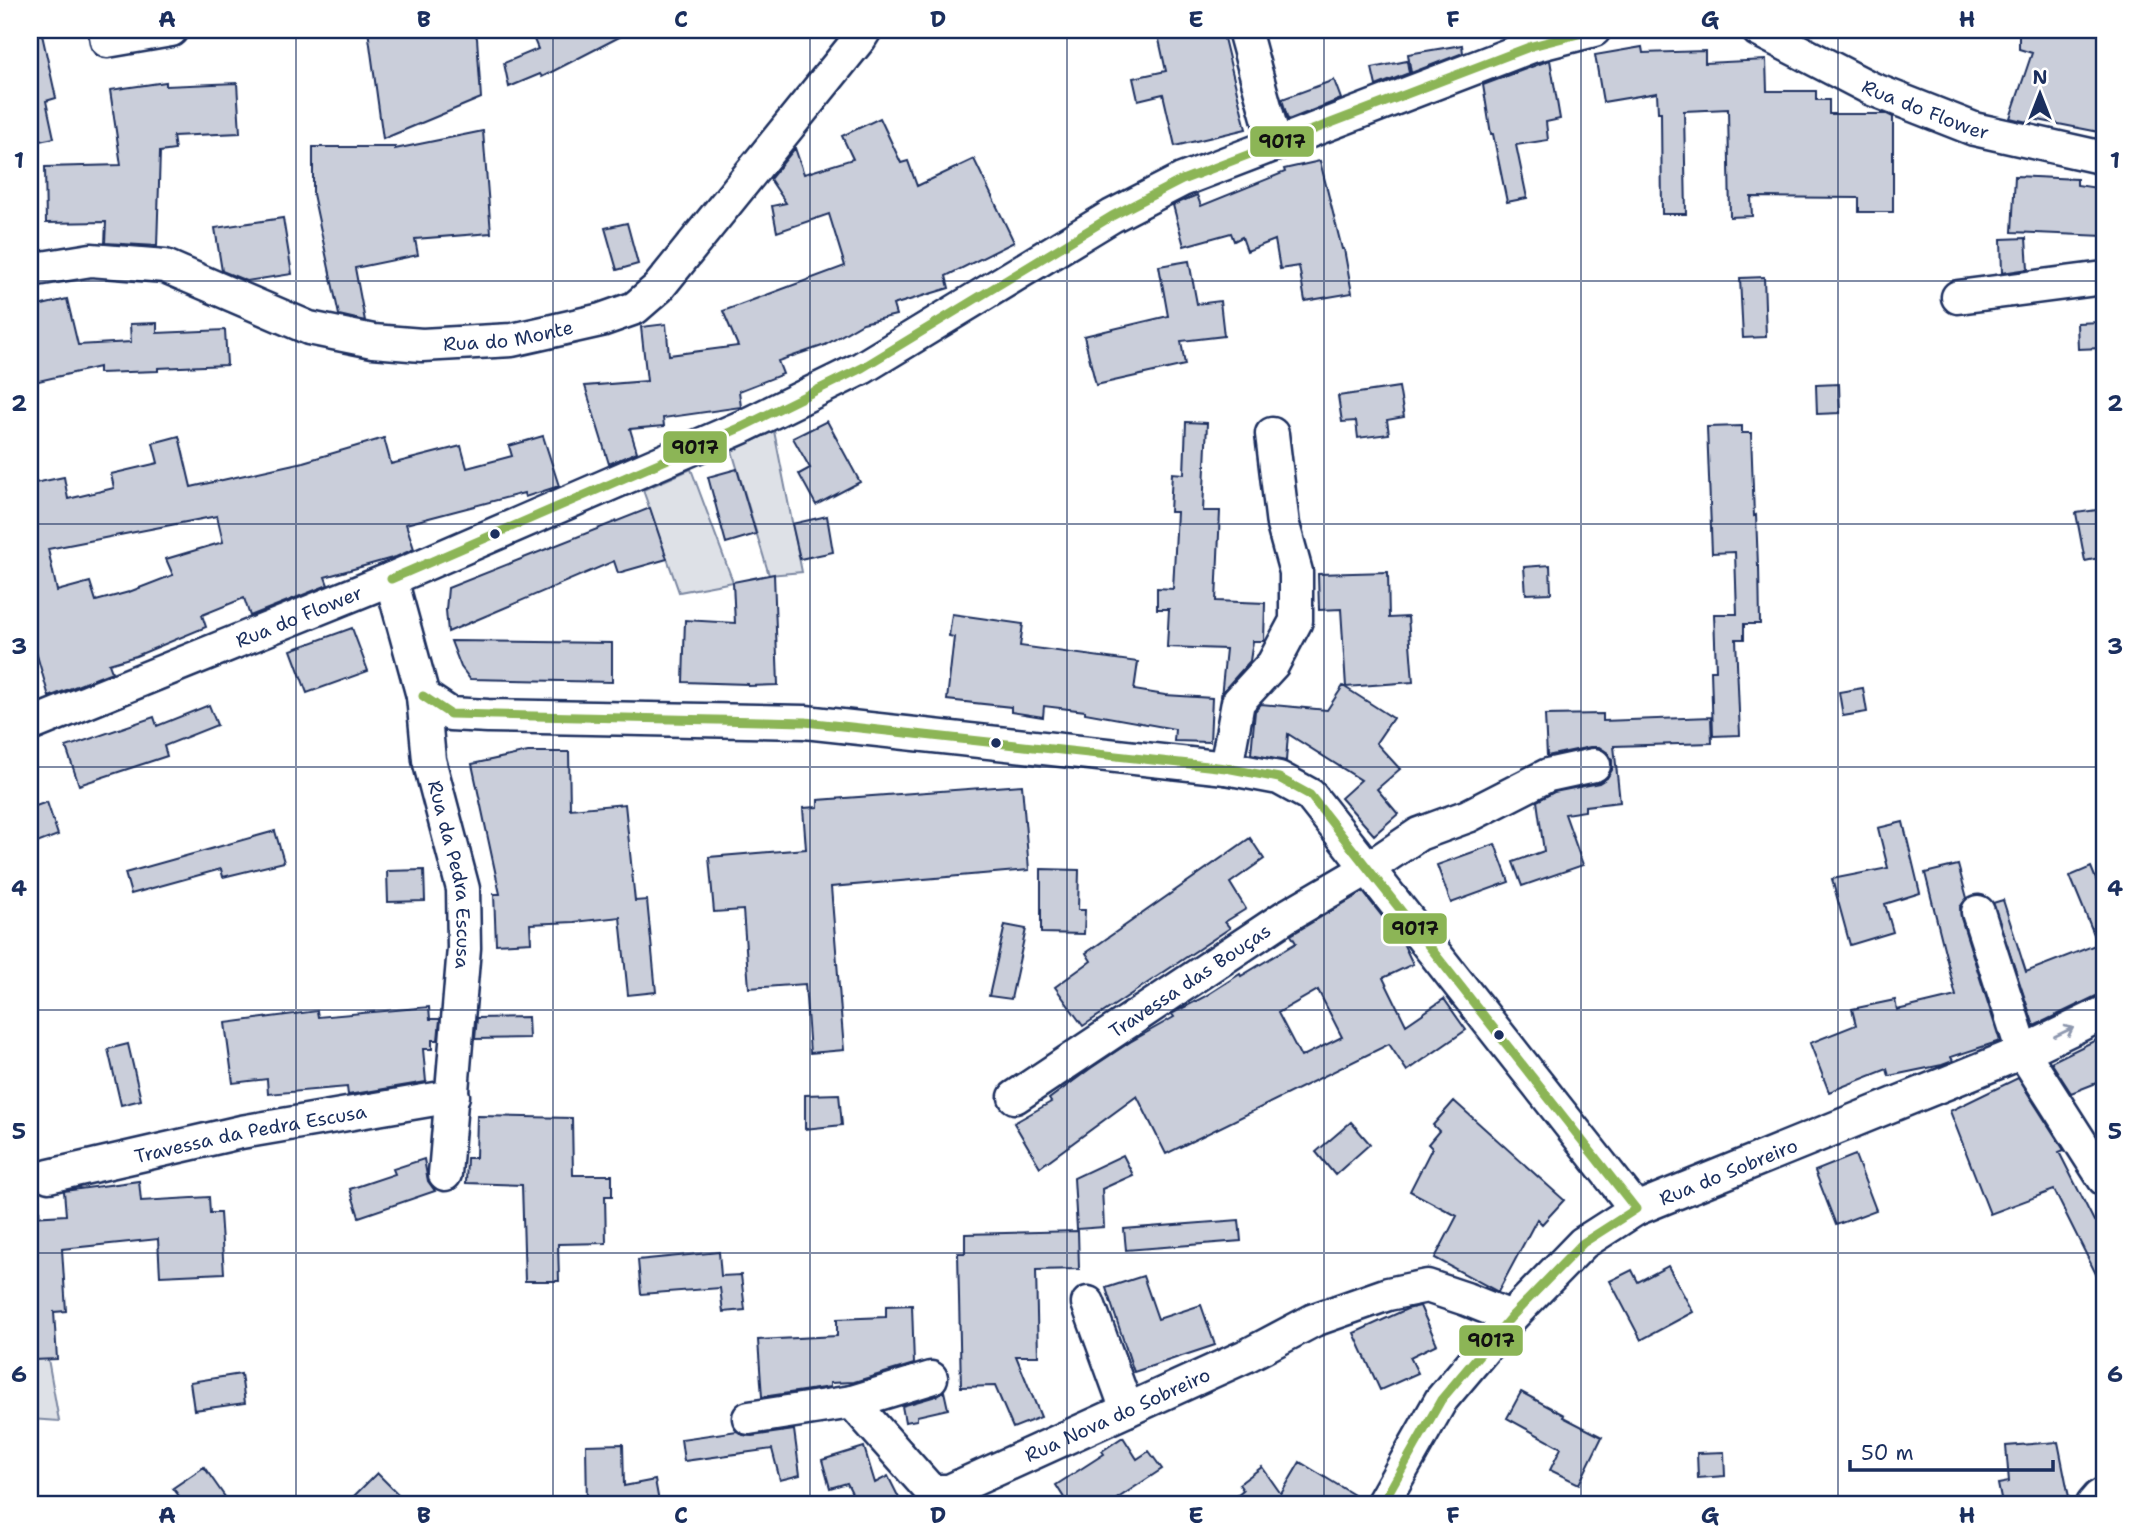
<svg xmlns="http://www.w3.org/2000/svg" width="2134" height="1534" font-family="'Shantell Sans',sans-serif">
  <rect width="100%" height="100%" fill="#fff"/>
  <filter id="ink" filterUnits="userSpaceOnUse"><feTurbulence type="fractalNoise" baseFrequency=".0143" numOctaves="2"/><feDisplacementMap in="SourceGraphic" scale="14" xChannelSelector="R" yChannelSelector="G"/><feConvolveMatrix kernelMatrix="1 2 1 2 8 2 1 2 1" color-interpolation-filters="sRGB"/></filter>
  <g filter="url(#ink)">
    <path fill="#dee1e7" stroke="#7c88a2" stroke-width="2" d="M 774,431 L 802,572 L 769,575 L 732,451 Z
      M 691,469 L 733,582 L 679,592 L 643,490 Z
      M 30,1187 L 39,1187 L 42,1325 L 59,1421 L 30,1419 Z"/>
    <path fill="#caceda" stroke="#1b2f5e" stroke-width="2" fill-rule="evenodd" d="M 30,30 L 41,30 L 56,98 L 46,101 L 54,138 L 30,143 Z
      M 368,30 L 473,30 L 477,38 L 481,98 L 383,139 Z
      M 530,30 L 633,30 L 542,77 L 540,74 L 509,87 L 504,63 L 538,49 Z
      M 1180,30 L 1222,30 L 1246,129 L 1175,146 L 1163,94 L 1138,100 L 1133,78 L 1166,71 L 1158,35 Z
      M 2019,30 L 2104,30 L 2104,133 L 2033,119 L 2032,123 L 2010,118 L 2032,53 L 2019,49 Z
      M 1462,45 L 1463,53 L 1411,73 L 1408,54 Z
      M 1642,47 L 1643,53 L 1705,51 L 1705,63 L 1766,60 L 1767,91 L 1816,91 L 1816,100 L 1829,100 L 1829,114 L 1887,114 L 1893,117 L 1893,212 L 1859,212 L 1859,198 L 1751,197 L 1752,216 L 1730,217 L 1728,109 L 1684,111 L 1686,214 L 1662,214 L 1661,112 L 1658,112 L 1657,93 L 1603,102 L 1595,55 Z
      M 1550,60 L 1560,119 L 1546,122 L 1548,140 L 1516,145 L 1527,198 L 1507,202 L 1493,134 L 1491,134 L 1483,85 Z
      M 1407,61 L 1409,73 L 1376,86 L 1372,68 Z
      M 1334,80 L 1341,99 L 1288,120 L 1282,99 Z
      M 166,82 L 166,86 L 237,83 L 240,133 L 173,136 L 175,150 L 160,152 L 157,246 L 105,243 L 106,222 L 46,223 L 45,167 L 121,165 L 110,90 Z
      M 880,118 L 901,163 L 908,161 L 917,186 L 974,159 L 1014,242 L 946,276 L 949,288 L 893,305 L 896,315 L 863,323 L 825,345 L 778,361 L 783,374 L 739,391 L 741,407 L 663,418 L 664,426 L 630,429 L 637,452 L 609,464 L 585,386 L 647,381 L 641,327 L 666,324 L 669,355 L 738,346 L 723,311 L 845,266 L 829,214 L 777,232 L 772,206 L 786,203 L 770,179 L 795,148 L 804,174 L 853,159 L 842,136 Z
      M 483,131 L 491,233 L 415,239 L 418,255 L 355,268 L 365,321 L 339,315 L 313,194 L 313,147 L 395,147 L 395,149 Z
      M 1320,161 L 1342,249 L 1344,249 L 1352,293 L 1305,301 L 1299,266 L 1280,269 L 1275,240 L 1247,251 L 1242,237 L 1234,241 L 1231,233 L 1184,246 L 1173,205 L 1197,195 L 1201,206 L 1285,172 L 1284,169 Z
      M 2015,176 L 2077,179 L 2077,185 L 2104,189 L 2104,236 L 2012,232 Z
      M 283,218 L 292,274 L 247,281 L 222,271 L 215,228 Z
      M 627,223 L 638,264 L 617,270 L 605,228 Z
      M 2026,238 L 2028,269 L 2002,273 L 2001,239 Z
      M 1189,261 L 1197,304 L 1220,301 L 1224,336 L 1181,341 L 1185,365 L 1096,385 L 1084,336 L 1168,316 L 1159,266 Z
      M 1764,277 L 1766,337 L 1743,338 L 1740,278 Z
      M 67,299 L 78,345 L 131,342 L 130,324 L 157,323 L 157,333 L 225,330 L 227,365 L 158,368 L 158,371 L 99,373 L 99,367 L 30,383 L 30,308 Z
      M 2101,322 L 2102,348 L 2078,349 L 2077,323 Z
      M 1839,384 L 1840,413 L 1817,414 L 1816,385 Z
      M 1399,387 L 1404,417 L 1387,420 L 1389,434 L 1358,438 L 1356,421 L 1342,422 L 1338,396 Z
      M 827,421 L 860,482 L 816,505 L 799,474 L 810,468 L 793,438 Z
      M 1186,422 L 1207,423 L 1203,511 L 1220,511 L 1216,601 L 1265,603 L 1264,641 L 1253,641 L 1250,661 L 1224,690 L 1221,697 L 1226,649 L 1167,647 L 1169,609 L 1157,609 L 1157,588 L 1173,589 L 1177,512 L 1170,512 L 1172,473 L 1184,474 Z
      M 1742,426 L 1742,433 L 1751,433 L 1754,516 L 1756,515 L 1758,566 L 1759,566 L 1760,624 L 1744,624 L 1744,639 L 1736,639 L 1740,735 L 1713,736 L 1711,670 L 1716,670 L 1714,614 L 1737,614 L 1735,552 L 1712,553 L 1707,427 Z
      M 179,436 L 191,487 L 303,462 L 384,438 L 391,464 L 461,446 L 467,468 L 512,456 L 509,446 L 543,436 L 559,486 L 525,497 L 524,493 L 406,524 L 414,549 L 396,557 L 325,577 L 328,585 L 250,616 L 244,598 L 202,615 L 206,627 L 136,656 L 109,664 L 112,672 L 49,697 L 30,631 L 30,484 L 64,477 L 68,499 L 114,488 L 111,474 L 158,463 L 153,443 ZM 217,516 L 223,542 L 166,559 L 173,575 L 129,592 L 96,601 L 90,582 L 57,591 L 48,549 Z
      M 737,469 L 756,534 L 726,543 L 708,477 Z
      M 650,508 L 667,559 L 618,573 L 614,561 L 448,632 L 446,610 L 448,588 Z
      M 2104,509 L 2104,557 L 2085,561 L 2076,513 Z
      M 827,516 L 833,552 L 800,559 L 792,524 Z
      M 1550,565 L 1551,593 L 1526,594 L 1524,567 Z
      M 1388,572 L 1389,618 L 1408,617 L 1413,682 L 1346,687 L 1341,609 L 1319,610 L 1318,574 Z
      M 774,574 L 778,685 L 748,686 L 748,684 L 683,682 L 685,620 L 735,623 L 733,582 Z
      M 952,614 L 1023,624 L 1020,646 L 1138,662 L 1134,690 L 1165,695 L 1212,698 L 1210,742 L 1174,741 L 1175,729 L 1085,713 L 1085,711 L 1044,706 L 1043,717 L 1011,712 L 1011,707 L 947,700 L 954,637 L 949,636 Z
      M 352,628 L 368,671 L 307,693 L 291,650 Z
      M 451,641 L 612,643 L 612,682 L 470,679 L 461,667 Z
      M 1343,686 L 1393,718 L 1376,743 L 1400,769 L 1377,789 L 1398,814 L 1374,835 L 1341,798 L 1361,780 L 1288,734 L 1286,761 L 1251,754 L 1255,711 L 1261,704 L 1327,710 Z
      M 1863,688 L 1867,712 L 1843,716 L 1839,692 Z
      M 209,705 L 217,725 L 164,746 L 167,756 L 79,785 L 66,747 L 154,717 L 157,726 Z
      M 1603,714 L 1603,721 L 1711,717 L 1712,743 L 1614,746 L 1620,802 L 1585,806 L 1585,811 L 1565,814 L 1583,865 L 1522,886 L 1513,862 L 1544,851 L 1537,801 L 1554,792 L 1599,783 L 1607,778 L 1612,770 L 1612,760 L 1608,753 L 1599,747 L 1590,747 L 1547,756 L 1545,715 Z
      M 528,752 L 569,752 L 570,809 L 625,804 L 635,901 L 647,900 L 656,992 L 628,995 L 620,917 L 574,922 L 530,924 L 531,942 L 496,944 L 494,894 L 500,894 L 472,764 Z
      M 1022,785 L 1029,870 L 831,887 L 844,1050 L 810,1053 L 805,984 L 749,988 L 743,910 L 714,912 L 709,857 L 806,849 L 803,808 L 818,807 L 818,800 Z
      M 47,802 L 58,835 L 37,843 L 30,823 L 30,808 Z
      M 1903,822 L 1920,893 L 1885,904 L 1893,932 L 1850,945 L 1832,879 L 1888,868 L 1878,828 Z
      M 275,831 L 284,862 L 223,877 L 221,869 L 131,894 L 125,873 Z
      M 1250,838 L 1264,859 L 1230,883 L 1246,909 L 1225,922 L 1230,928 L 1083,1026 L 1055,987 L 1091,961 L 1086,953 Z
      M 1495,844 L 1509,882 L 1451,903 L 1437,865 Z
      M 1958,865 L 1967,898 L 1960,907 L 1961,918 L 2000,1041 L 1951,1057 L 1953,1061 L 1942,1065 L 1889,1076 L 1887,1069 L 1829,1092 L 1810,1043 L 1856,1025 L 1852,1009 L 1895,1000 L 1897,1010 L 1956,996 L 1925,873 Z
      M 2091,867 L 2104,899 L 2104,995 L 2096,996 L 2034,1026 L 1993,903 L 2003,900 L 2026,972 L 2098,944 L 2070,876 Z
      M 1041,869 L 1079,870 L 1078,910 L 1085,910 L 1084,934 L 1041,933 Z
      M 424,870 L 425,901 L 388,902 L 387,871 Z
      M 1363,892 L 1403,943 L 1413,964 L 1383,978 L 1406,1025 L 1444,999 L 1466,1030 L 1407,1071 L 1389,1044 L 1166,1154 L 1137,1096 L 1040,1167 L 1014,1123 L 1051,1102 L 1049,1099 L 1091,1068 L 1130,1042 L 1174,1017 L 1172,1014 L 1179,1010 L 1204,997 L 1240,974 L 1241,976 L 1296,943 L 1291,935 ZM 1318,990 L 1342,1037 L 1301,1057 L 1278,1013 Z
      M 1005,925 L 1026,929 L 1011,999 L 989,996 Z
      M 429,1007 L 430,1019 L 440,1019 L 438,1040 L 432,1040 L 432,1049 L 423,1049 L 426,1082 L 348,1095 L 347,1087 L 268,1094 L 267,1079 L 233,1083 L 225,1023 L 317,1011 L 318,1017 Z
      M 528,1017 L 529,1038 L 475,1039 L 477,1018 Z
      M 2104,1036 L 2104,1080 L 2071,1093 L 2051,1062 Z
      M 128,1044 L 141,1100 L 121,1105 L 108,1049 Z
      M 2018,1078 L 2064,1150 L 2059,1152 L 2094,1221 L 2104,1217 L 2104,1290 L 2054,1190 L 1990,1214 L 1950,1111 Z
      M 839,1094 L 842,1125 L 805,1129 L 805,1095 Z
      M 1454,1101 L 1564,1200 L 1542,1224 L 1537,1219 L 1498,1292 L 1435,1258 L 1457,1216 L 1410,1191 L 1432,1148 L 1428,1144 L 1439,1131 L 1433,1125 Z
      M 477,1116 L 572,1118 L 573,1175 L 612,1175 L 612,1196 L 605,1196 L 606,1243 L 558,1244 L 559,1281 L 525,1281 L 522,1185 L 466,1183 L 467,1158 L 476,1158 Z
      M 1351,1122 L 1370,1144 L 1335,1175 L 1316,1152 Z
      M 1123,1155 L 1133,1175 L 1102,1189 L 1104,1227 L 1077,1229 L 1074,1178 Z
      M 1855,1155 L 1876,1210 L 1836,1225 L 1815,1171 Z
      M 424,1159 L 428,1181 L 435,1191 L 359,1217 L 350,1189 L 395,1174 L 393,1169 Z
      M 139,1181 L 141,1201 L 209,1197 L 210,1213 L 220,1213 L 224,1273 L 160,1276 L 158,1239 L 62,1249 L 66,1311 L 54,1312 L 57,1359 L 33,1360 L 30,1308 L 30,1217 L 66,1215 L 64,1191 Z
      M 1239,1220 L 1241,1241 L 1126,1250 L 1124,1229 Z
      M 1078,1231 L 1079,1269 L 1036,1270 L 1038,1356 L 1016,1356 L 1041,1417 L 1013,1428 L 995,1386 L 961,1387 L 958,1253 L 965,1253 L 965,1234 Z
      M 719,1252 L 721,1276 L 741,1275 L 745,1310 L 723,1312 L 720,1288 L 641,1294 L 638,1260 Z
      M 1668,1266 L 1693,1312 L 1641,1340 L 1610,1281 L 1632,1270 L 1638,1282 Z
      M 1143,1276 L 1158,1319 L 1201,1305 L 1215,1345 L 1134,1372 L 1106,1288 Z
      M 912,1305 L 914,1364 L 854,1382 L 830,1383 L 830,1387 L 762,1397 L 758,1340 L 837,1336 L 837,1319 L 886,1317 L 886,1306 Z
      M 1420,1306 L 1437,1344 L 1410,1357 L 1418,1373 L 1380,1390 L 1354,1333 L 1407,1309 Z
      M 241,1374 L 245,1403 L 194,1410 L 190,1382 Z
      M 944,1391 L 948,1409 L 917,1416 L 917,1420 L 905,1422 L 902,1406 L 936,1396 Z
      M 1521,1392 L 1564,1415 L 1563,1417 L 1602,1437 L 1579,1484 L 1550,1470 L 1561,1448 L 1507,1418 Z
      M 794,1430 L 800,1475 L 780,1480 L 772,1449 L 684,1461 L 681,1439 L 737,1431 L 743,1435 L 752,1436 Z
      M 1123,1437 L 1137,1459 L 1149,1451 L 1162,1469 L 1109,1504 L 1068,1504 L 1056,1485 L 1104,1454 L 1102,1451 Z
      M 2058,1442 L 2070,1502 L 2057,1504 L 2002,1504 L 1998,1484 L 2009,1482 L 2006,1446 Z
      M 623,1444 L 624,1486 L 655,1480 L 659,1502 L 648,1504 L 587,1504 L 586,1445 Z
      M 864,1447 L 875,1483 L 888,1476 L 902,1504 L 829,1504 L 852,1493 L 847,1483 L 830,1488 L 822,1460 Z
      M 1724,1452 L 1725,1476 L 1698,1478 L 1697,1453 Z
      M 1300,1462 L 1364,1501 L 1364,1504 L 1226,1504 L 1243,1490 L 1239,1484 L 1262,1467 L 1281,1494 Z
      M 204,1467 L 230,1504 L 185,1504 L 173,1488 Z
      M 377,1473 L 408,1504 L 346,1504 Z"/>
    <g fill="none" stroke-linecap="round" stroke-linejoin="round">
      <defs>
        <g id="minor">
          <path d="M 105,30 L 107,41 L 171,30"/>
          <path d="M 1244,30 L 1275,143"/>
          <path id="s1" d="M 1758,30 L 1872,89 L 1974,129 L 2104,158"/>
          <path id="s2" d="M 30,270 L 91,260 L 165,266 L 309,328 L 373,341 L 422,345 L 512,340 L 601,320 L 635,308 L 658,288 L 860,38 L 865,30"/>
          <path d="M 1958,297 L 2104,278"/>
          <path id="s3" d="M 391,579 L 423,696 L 429,760 L 463,889 L 464,948 L 445,1174"/>
          <path d="M 423,696 L 450,714 L 488,716 L 805,722 L 1226,768 L 1279,778 L 1310,795 L 1636,1209"/>
          <path id="s4" d="M 30,725 L 391,579 L 742,427 L 862,368 L 1112,216 L 1182,180 L 1532,46 L 1594,30"/>
          <path d="M 1226,768 L 1238,702 L 1273,664 L 1296,621 L 1296,572 L 1283,525 L 1272,434"/>
          <path d="M 1978,912 L 2023,1052 L 2104,1179"/>
          <path id="s5" d="M 1015,1097 L 1285,917 L 1367,869 L 1419,834 L 1468,816 L 1548,775 L 1594,765"/>
          <path id="s6" d="M 49,1176 L 241,1132 L 453,1096"/>
          <path d="M 1088,1303 L 1127,1410"/>
          <path id="s7" d="M 852,1402 L 931,1491 L 949,1491 L 1246,1356 L 1314,1320 L 1388,1294 L 1427,1286 L 1466,1299 L 1511,1317"/>
          <path d="M 749,1418 L 852,1402 L 931,1378"/>
          <path id="s8" d="M 1382,1504 L 1441,1400 L 1511,1317 L 1583,1243 L 1636,1209 L 2023,1052 L 2104,1013"/>
          <path d="M 2093,1504 L 2099,1497 L 2104,1494"/>
        </g>
      </defs>
      <use href="#minor" stroke="#1b2f5e" stroke-width="37"/>
      <use href="#minor" stroke="#fff" stroke-width="32"/>
      <defs>
        <path id="bus-1" d="M 391,579 L 742,427 L 862,368 L 1112,216 L 1182,180 L 1532,46 L 1594,30
          M 423,696 L 450,714 L 805,722 L 1226,768 L 1279,778 L 1310,795 L 1636,1209
          M 1382,1504 L 1441,1400 L 1511,1317 L 1583,1243 L 1636,1209"/>
      </defs>
      <use href="#bus-1" stroke="#fff" stroke-width="14"/>
      <use href="#bus-1" stroke="#8cb556" stroke-width="9"/>
    </g>
    <defs><path id="oneway-shaft" d="M-6 0H5M1.5-3L5.5 0L1.5 3" fill="none" stroke-width="1.6" stroke-linecap="round" stroke-linejoin="round" transform="scale(1.75)"/></defs>
    <use stroke="#8d97ae" href="#oneway-shaft" transform="translate(2064 1032) rotate(-26)"/>
  </g>
  <path fill="none" stroke="#1b2f5e" stroke-width="2" stroke-opacity="0.55" d="M 296,30 L 296,1504M 553,30 L 553,1504M 810,30 L 810,1504M 1067,30 L 1067,1504M 1324,30 L 1324,1504M 1581,30 L 1581,1504M 1838,30 L 1838,1504M 30,281 L 2104,281M 30,524 L 2104,524M 30,767 L 2104,767M 30,1010 L 2104,1010M 30,1253 L 2104,1253"/>
  <g fill="#1b2f5e" stroke="#fff" stroke-width="2.5">
    <circle cx="495" cy="534" r="6"/>
    <circle cx="996" cy="743" r="6"/>
    <circle cx="1499" cy="1035" r="6"/>
  </g>
  <g text-anchor="middle" stroke-width="5" stroke-linejoin="round" paint-order="stroke">
    <g font-size="19" fill="#1b2f5e" stroke="#fff">
      <text dy="7" stroke="none"><textPath href="#s1" startOffset="186">Rua do Flower</textPath></text>
      <text dy="7" stroke="none"><textPath href="#s2" startOffset="494">Rua do Monte</textPath></text>
      <text dy="7" stroke="none"><textPath href="#s4" startOffset="290">Rua do Flower</textPath></text>
      <text dy="7" stroke="none"><textPath href="#s3" startOffset="303">Rua da Pedra Escusa</textPath></text>
      <text dy="7" stroke="none"><textPath href="#s5" startOffset="210">Travessa das Bouças</textPath></text>
      <text dy="7" stroke="none"><textPath href="#s6" startOffset="206">Travessa da Pedra Escusa</textPath></text>
      <text dy="7" stroke="none"><textPath href="#s8" startOffset="494">Rua do Sobreiro</textPath></text>
      <text dy="7" stroke="none"><textPath href="#s7" startOffset="322">Rua Nova do Sobreiro</textPath></text>
    </g>
  </g>
  <g stroke="#fff" stroke-width="2.5">
    <rect x="1249" y="125" width="66" height="33" rx="7" fill="#8cb556"/>
    <rect x="662" y="430" width="66" height="34" rx="7" fill="#8cb556"/>
    <rect x="1382" y="912" width="66" height="33" rx="7" fill="#8cb556"/>
    <rect x="1458" y="1324" width="66" height="33" rx="7" fill="#8cb556"/>
  </g>
  <g font-size="19" text-anchor="middle" font-weight="bold" fill="#111">
    <text x="1282" y="148">9017</text>
    <text x="695" y="454">9017</text>
    <text x="1415" y="935">9017</text>
    <text x="1491" y="1347">9017</text>
  </g>
  <rect width="2134" height="1534" fill="none" stroke="#fff" stroke-width="77"/>
  <g transform="translate(2040 94)" stroke="#ffffff" stroke-width="5" paint-order="stroke">
  <path d="M0-5L12 26L0 18L-12 26Z" fill="#1b2f5e"/>
  <text y="-10" font-size="19" font-weight="bold" text-anchor="middle" fill="#1b2f5e">N</text>
  </g>
  <path d="M1850 1460v10h203v-10" fill="none" stroke="#1b2f5e" stroke-width="3.5"/>
  <text x="1861" y="1460" font-size="21" fill="#1b2f5e" stroke="#ffffff" stroke-width="5" paint-order="stroke">50 m</text>
  <rect x="38" y="38" width="2058" height="1458" fill="none" stroke="#1b2f5e" stroke-width="2.5"/>
  <g font-size="23" text-anchor="middle" font-weight="bold" fill="#1b2f5e">
    <text x="167" y="27">A</text>
    <text x="424" y="27">B</text>
    <text x="681" y="27">C</text>
    <text x="938" y="27">D</text>
    <text x="1196" y="27">E</text>
    <text x="1453" y="27">F</text>
    <text x="1710" y="27">G</text>
    <text x="1967" y="27">H</text>
    <text x="19" y="168">1</text>
    <text x="2115" y="168">1</text>
    <text x="19" y="411">2</text>
    <text x="2115" y="411">2</text>
    <text x="19" y="654">3</text>
    <text x="2115" y="654">3</text>
    <text x="19" y="896">4</text>
    <text x="2115" y="896">4</text>
    <text x="19" y="1139">5</text>
    <text x="2115" y="1139">5</text>
    <text x="19" y="1382">6</text>
    <text x="2115" y="1382">6</text>
    <text x="167" y="1523">A</text>
    <text x="424" y="1523">B</text>
    <text x="681" y="1523">C</text>
    <text x="938" y="1523">D</text>
    <text x="1196" y="1523">E</text>
    <text x="1453" y="1523">F</text>
    <text x="1710" y="1523">G</text>
    <text x="1967" y="1523">H</text>
  </g>
</svg>
